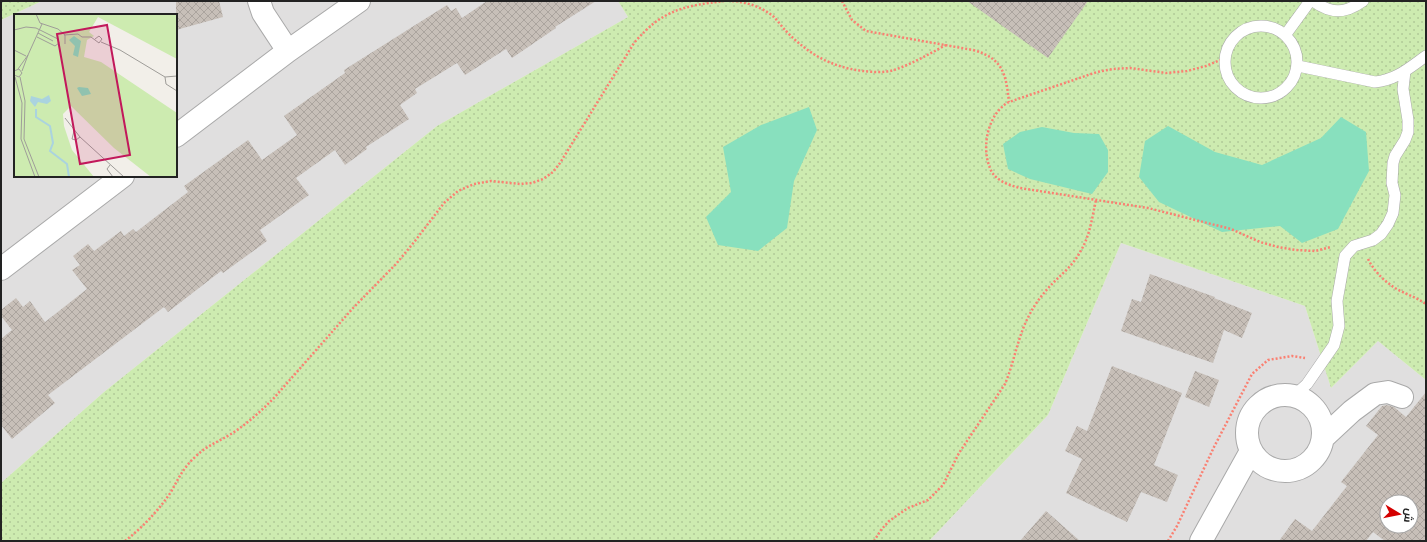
<svg xmlns="http://www.w3.org/2000/svg" width="1427" height="542" font-family="'Space Grotesk',Cairo,sans-serif">
  <defs>
    <pattern id="grass-dots" width="8" height="8" patternUnits="userSpaceOnUse"><rect width="8" height="8" fill="#cdebb0"/><path d="M2 2h.1M6 6h.1" fill="none" stroke="#b0c997" stroke-width="1.8" stroke-linecap="round"/></pattern>
    <pattern id="building-cross-hatch" width="8" height="8" patternUnits="userSpaceOnUse"><rect width="8" height="8" fill="#c7bfb8"/><path d="M0 0l8 8M0 8l8-8" fill="none" stroke="#aba49e"/></pattern>
  </defs>
  <rect width="100%" height="100%" fill="#f2efe9"/>
  <path fill="#e0dfdf" fill-rule="evenodd" d="M 42,1 L 618,1 L 628,17 L 437,126 L 104,392 L 1,483 L 1,20 ZM 15,15 L 176,15 L 176,176 L 15,176 Z
    M 1121,243 L 1305,306 L 1331,388 L 1378,341 L 1426,380 L 1426,541 L 929,541 L 1048,415 ZM 1387,502 L 1411,502 L 1411,526 L 1387,526 Z"/>
  <path fill="url(#grass-dots)" d="M 1,1 L 42,1 L 1,20 Z
    M 618,1 L 1426,1 L 1426,380 L 1378,341 L 1331,388 L 1305,306 L 1121,243 L 1048,415 L 929,541 L 1,541 L 1,483 L 104,392 L 437,126 L 628,17 Z"/>
  <path fill="#88e0be" d="M 809,107 L 817,130 L 794,181 L 787,228 L 758,251 L 718,245 L 706,217 L 731,192 L 723,147 L 761,125 Z
    M 1341,117 L 1366,132 L 1369,171 L 1338,229 L 1302,243 L 1280,226 L 1222,232 L 1159,202 L 1139,177 L 1145,141 L 1168,126 L 1215,152 L 1262,165 L 1321,138 Z
    M 1042,127 L 1074,133 L 1099,134 L 1108,150 L 1108,172 L 1092,194 L 1030,179 L 1008,169 L 1003,144 L 1020,132 Z"/>
  <path fill="url(#building-cross-hatch)" fill-rule="evenodd" d="M 176,1 L 219,1 L 223,17 L 176,30 Z
    M 487,1 L 596,1 L 555,27 L 556,28 L 512,58 L 506,49 L 465,75 L 457,63 L 415,89 L 417,93 L 400,105 L 409,119 L 366,147 L 367,149 L 345,165 L 335,150 L 296,178 L 309,195 L 260,230 L 267,241 L 223,273 L 221,271 L 168,312 L 164,307 L 48,395 L 55,403 L 12,439 L 1,425 L 1,339 L 12,330 L 1,316 L 1,310 L 16,298 L 23,307 L 30,301 L 45,322 L 87,289 L 72,270 L 80,265 L 73,256 L 88,244 L 94,251 L 121,231 L 124,236 L 133,229 L 136,232 L 188,192 L 184,186 L 248,140 L 262,160 L 297,135 L 284,116 L 345,73 L 344,70 L 447,5 L 451,11 L 456,8 L 462,18 Z
    M 967,1 L 1088,1 L 1048,58 Z
    M 1150,274 L 1215,297 L 1214,298 L 1252,313 L 1242,338 L 1224,330 L 1213,363 L 1121,331 L 1132,299 L 1141,302 Z
    M 1112,366 L 1182,393 L 1154,465 L 1178,475 L 1167,502 L 1141,492 L 1127,522 L 1066,493 L 1082,459 L 1065,451 L 1077,426 L 1087,431 Z
    M 1195,371 L 1219,380 L 1209,407 L 1185,397 Z
    M 1426,392 L 1426,541 L 1385,541 L 1373,532 L 1366,541 L 1279,541 L 1295,519 L 1312,531 L 1347,486 L 1341,482 L 1378,435 L 1366,426 L 1382,406 L 1387,405 L 1394,407 L 1406,417 ZM 1387,502 L 1411,502 L 1411,526 L 1387,526 Z
    M 1046,511 L 1080,541 L 1020,541 Z"/>
  <g fill="none" stroke-linecap="round" stroke-linejoin="round">
    <defs>
      <path id="lane" d="M 1313,1 C 1331,14 1345,14 1363,1
        M1225 62a36 36 0 1 1 72 0a36 36 0 1 1-72 0Z
        M 1286,34 L 1310,1
        M 1298,66 L 1375,82 C 1396,80 1409,68 1426,56
        M 1295,395 L 1307,384 L 1334,345 L 1339,326 L 1337,301 L 1345,256 L 1354,246 L 1373,240 L 1381,234 L 1388,224 L 1393,213 L 1395,195 L 1392,183 L 1393,163 L 1395,156 L 1405,140 L 1408,132 L 1408,120 L 1403,89 L 1405,71"/>
      <path id="street" d="M 259,1 L 263,13 L 288,51
        M 176,136 L 288,51 L 359,1
        M 1,269 L 123,176
        M1247 433a38 38 0 1 1 76 0a38 38 0 1 1-76 0Z
        M 1323,438 L 1352,411 L 1375,394 L 1388,392 L 1402,397
        M 1201,541 L 1251,451"/>
    </defs>
    <use href="#lane" stroke="#a9a9a9" stroke-width="12"/>
    <use href="#street" stroke="#a9a9a9" stroke-width="24"/>
    <path stroke="#fa8072" stroke-width="2.5" stroke-dasharray="2 2" stroke-linecap="butt" d="M 732,1 C 747,2 762,7 774,17 C 778,21 782,27 786,31 C 808,54 831,67 863,71 C 872,72 885,73 894,70 C 912,64 929,54 946,45
      M 842,1 L 852,20 L 866,31 L 973,50 C 1003,58 1006,74 1009,102
      M 1225,58 L 1206,66 L 1187,71 L 1166,73 L 1130,68 L 1113,69 L 1097,72 L 1009,102 C 988,113 981,147 990,168 C 994,180 1008,185 1020,188 L 1148,208 L 1231,229 L 1260,242 L 1278,247 L 1296,250 L 1315,251 L 1331,247
      M 1368,259 C 1374,271 1384,281 1395,288 C 1405,294 1416,297 1426,304
      M 125,541 C 143,527 158,511 171,492 C 178,479 184,467 195,457 C 206,446 218,442 231,434 C 247,424 260,412 273,399 L 354,307 L 396,264 L 415,241 L 444,203 L 458,191 L 474,184 L 491,181 L 520,184 L 532,183 L 543,179 L 553,172 L 560,163 L 634,43 C 662,10 683,6 724,1
      M 874,541 L 881,530 L 889,521 L 908,508 L 928,500 L 943,485 L 959,453 L 1005,384 C 1015,360 1018,334 1031,312 C 1037,301 1045,291 1054,282 C 1063,273 1074,264 1080,252 C 1090,236 1092,218 1096,200
      M 1168,541 L 1177,526 L 1214,447 L 1252,374 L 1268,360 L 1292,356 L 1305,358"/>
    <use href="#lane" stroke="#fff" stroke-width="11"/>
    <use href="#street" stroke="#fff" stroke-width="22"/>
  </g>
  <g transform="translate(14 14)">
    <rect width="163" height="163" fill="#f2efe9"/>
    <path d="M 0,0 L 163,0 L 163,45 L 84,3 L 75,18 L 80,22 L 73,26 L 70,43 L 87,48 L 163,99 L 163,163 L 137,163 L 100,134 L 57,92 L 49,100 L 50,112 L 58,136 L 80,163 L 0,163 Z" fill="#cdebb0"/>
    <path d="M 60,22 L 67,27 L 64,43 L 59,41 L 61,32 L 55,26 ZM 65,73 L 74,74 L 77,80 L 68,82 L 63,74 Z" fill="#88e0be"/>
    <path d="M 35,81 L 37,87 L 33,90 L 24,88 L 21,93 L 16,87 L 17,82 L 28,85 Z" fill="#aad3df"/>
    <path fill="none" stroke="#aad3df" stroke-width="2" d="M 22,95 L 22,103 L 36,112 L 39,129 L 36,137 L 53,150 L 55,163"/>
    <path fill="none" stroke="#9f9d99" stroke-width="1" d="M 22,0 L 26,9 L 44,15 L 51,21 L 51,30M 0,16 L 12,13 L 22,14 L 44,25 L 45,29 L 41,32 L 23,23M 24,19 L 39,27M 50,21 L 64,20 L 68,23 L 77,23 L 85,29 L 88,25 L 85,22 L 81,25M 87,28 L 106,36 L 151,63 L 152,70 L 163,77M 0,36 L 12,42M 4,55 L 14,41 L 28,10M 8,57 L 14,41M 0,61 L 5,63 L 8,59 L 5,55 L 0,57M 1,63 L 8,89 L 7,125 L 21,163M 6,63 L 11,87 L 10,125 L 25,163M 151,63 L 163,62M 51,104 L 66,123 L 110,163M 60,117 L 58,125 L 62,126 L 66,123M 96,151 L 93,155 L 99,163"/>
    <path fill="#c2185b" fill-opacity="0.15" stroke="#c2185b" stroke-width="2" d="M 93,11 L 116,141 L 66,150 L 43,20 Z"/>
    <rect width="163" height="163" fill="none" stroke="#222" stroke-width="2"/>
  </g>
  <rect width="1427" height="542" fill="none" stroke="#222222" stroke-width="4"/>
  <g transform="translate(1399 514) rotate(100)"><circle r="19" fill="#ffffff" stroke="#a7a7a7"/>
  <path d="M0-3L7 15L0 10L-7 15Z" fill="#d40000"/>
  <text y="-6" font-size="11" font-weight="bold" text-anchor="middle" fill="#222222">ش</text>
  </g>
</svg>
